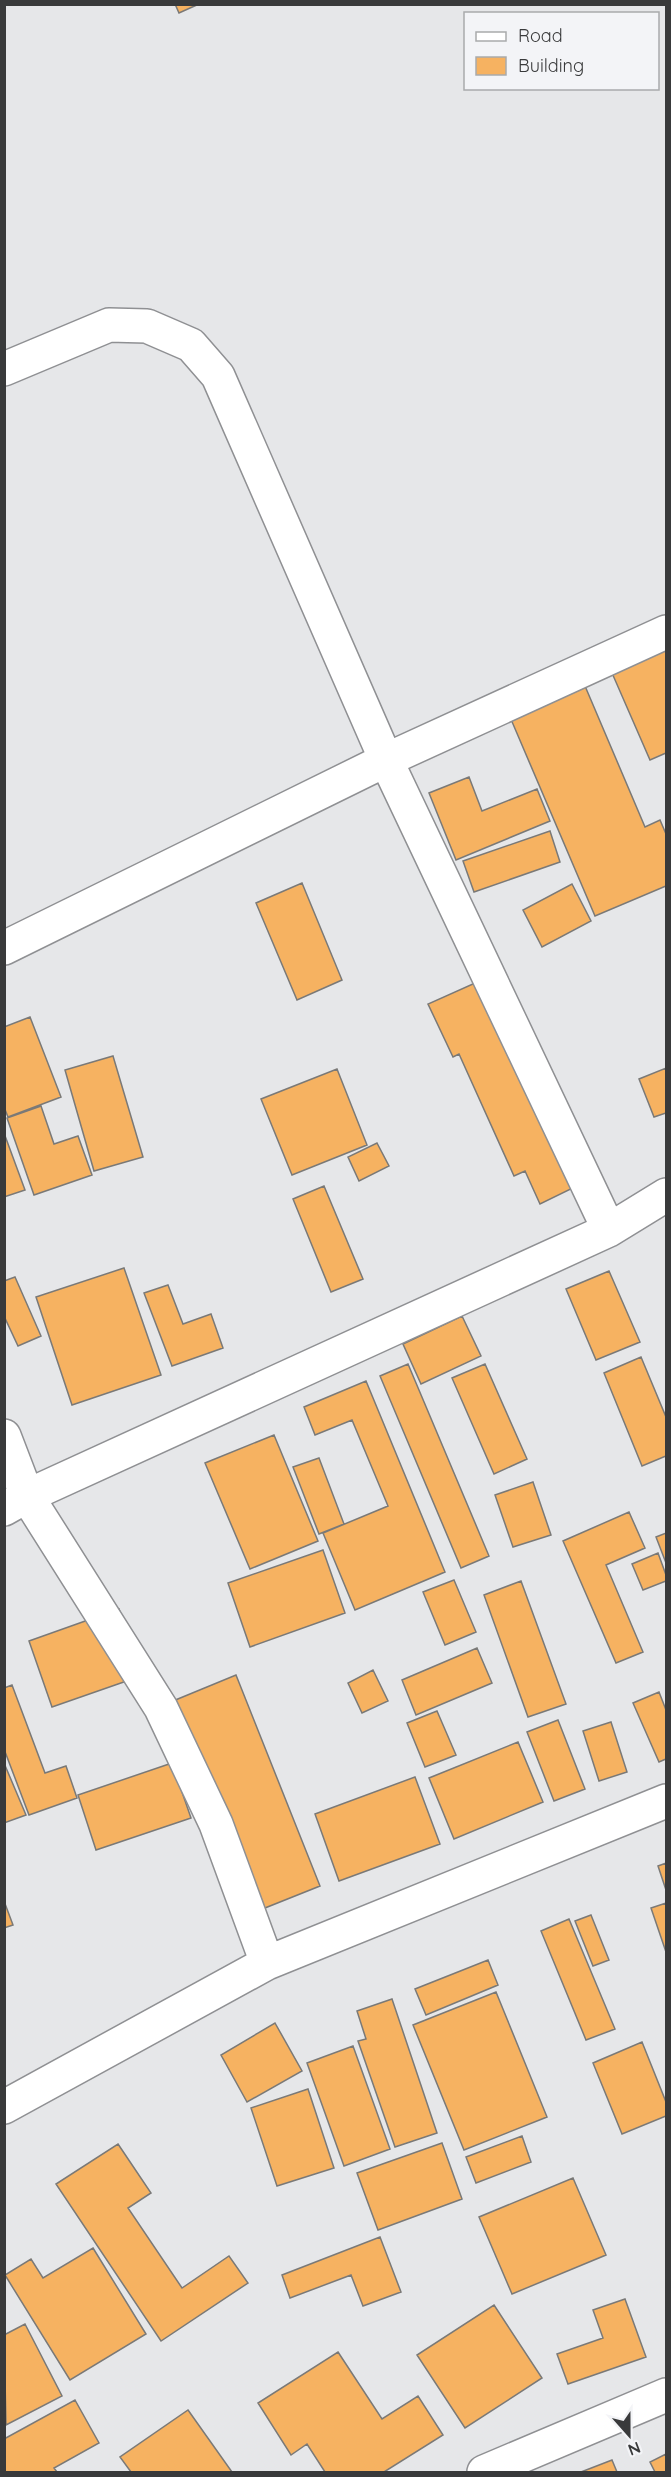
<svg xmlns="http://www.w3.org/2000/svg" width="671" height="2477" font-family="Quicksand,sans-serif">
  <rect width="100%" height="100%" fill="#e6e7e9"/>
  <path fill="#f6b261" stroke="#7a7977" stroke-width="1.5" d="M 175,4 L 199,4 L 179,13 Z
    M 666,649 L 666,753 L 650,760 L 612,673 Z
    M 585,686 L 645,827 L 660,820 L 666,834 L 666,886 L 595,916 L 510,717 Z
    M 469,777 L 482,811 L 537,789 L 550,821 L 456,860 L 429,793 Z
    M 550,831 L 560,862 L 474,892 L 463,861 Z
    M 302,883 L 342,980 L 297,1000 L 256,903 Z
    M 572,884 L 591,921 L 542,947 L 523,910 Z
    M 484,979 L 579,1185 L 540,1204 L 525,1171 L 514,1176 L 459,1054 L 453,1057 L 428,1004 Z
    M 30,1017 L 61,1097 L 8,1117 L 4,1107 L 4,1027 Z
    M 113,1056 L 143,1157 L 94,1171 L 65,1070 Z
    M 666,1068 L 666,1113 L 654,1117 L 639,1079 Z
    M 337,1069 L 367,1145 L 292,1175 L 261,1099 Z
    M 41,1106 L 54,1144 L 78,1136 L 92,1175 L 34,1195 L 7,1118 Z
    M 4,1133 L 25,1190 L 4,1197 Z
    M 377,1143 L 389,1166 L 359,1181 L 348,1157 Z
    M 324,1186 L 363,1279 L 331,1292 L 293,1199 Z
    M 124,1268 L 161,1375 L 72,1405 L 36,1297 Z
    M 609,1271 L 640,1342 L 596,1360 L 566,1289 Z
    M 15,1277 L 41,1336 L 18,1346 L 4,1316 L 4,1281 Z
    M 168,1285 L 183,1324 L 211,1314 L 223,1348 L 172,1366 L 144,1293 Z
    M 462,1316 L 481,1356 L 421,1384 L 403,1344 Z
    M 641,1357 L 666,1417 L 666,1456 L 642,1466 L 604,1373 Z
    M 408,1364 L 489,1556 L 461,1568 L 380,1376 Z
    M 485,1364 L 527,1459 L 494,1474 L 452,1378 Z
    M 366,1381 L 445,1572 L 355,1610 L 323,1533 L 388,1506 L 352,1420 L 315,1435 L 304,1407 Z
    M 274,1435 L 318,1541 L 250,1569 L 205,1463 Z
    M 319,1458 L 344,1524 L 319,1534 L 293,1467 Z
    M 533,1482 L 551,1535 L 513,1547 L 495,1495 Z
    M 629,1512 L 645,1548 L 606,1565 L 643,1652 L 616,1663 L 563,1541 Z
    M 666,1533 L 666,1563 L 656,1537 Z
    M 323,1550 L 345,1613 L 250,1647 L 228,1583 Z
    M 658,1553 L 666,1575 L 666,1581 L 643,1590 L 632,1564 Z
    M 454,1580 L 476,1632 L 445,1645 L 423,1592 Z
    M 521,1581 L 566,1704 L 528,1717 L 484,1595 Z
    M 119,1609 L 141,1676 L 52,1707 L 29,1641 Z
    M 477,1648 L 492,1683 L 416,1715 L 402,1680 Z
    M 373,1670 L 388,1701 L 362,1713 L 348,1683 Z
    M 236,1675 L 320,1886 L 240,1918 L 156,1708 Z
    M 12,1685 L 45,1773 L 66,1766 L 77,1798 L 29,1815 L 4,1749 L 4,1688 Z
    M 659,1692 L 666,1710 L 666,1759 L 659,1762 L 633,1703 Z
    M 437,1711 L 456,1755 L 425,1767 L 407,1723 Z
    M 558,1720 L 585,1789 L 554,1801 L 527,1732 Z
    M 611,1722 L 627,1772 L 599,1781 L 583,1731 Z
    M 518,1742 L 543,1802 L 454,1839 L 429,1778 Z
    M 4,1763 L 26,1815 L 4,1823 Z
    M 172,1763 L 191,1818 L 96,1850 L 78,1795 Z
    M 415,1777 L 440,1844 L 339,1881 L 315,1814 Z
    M 666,1863 L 666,1890 L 658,1866 Z
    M 4,1901 L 13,1925 L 4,1928 Z
    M 666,1903 L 666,1952 L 651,1908 Z
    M 591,1915 L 609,1960 L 593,1966 L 575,1921 Z
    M 569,1919 L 615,2029 L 586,2040 L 541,1931 Z
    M 488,1960 L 498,1985 L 426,2015 L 415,1989 Z
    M 496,1992 L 547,2117 L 464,2150 L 413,2025 Z
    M 392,1999 L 437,2133 L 395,2147 L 358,2041 L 366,2039 L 357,2011 Z
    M 275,2023 L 302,2071 L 247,2102 L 221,2055 Z
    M 642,2042 L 666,2102 L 666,2116 L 622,2134 L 593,2063 Z
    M 353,2046 L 390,2149 L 344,2166 L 307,2063 Z
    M 308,2089 L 334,2168 L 277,2186 L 251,2108 Z
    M 522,2136 L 531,2162 L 476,2183 L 466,2157 Z
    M 442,2143 L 462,2199 L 378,2230 L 357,2173 Z
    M 118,2144 L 151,2193 L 128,2208 L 182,2288 L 229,2256 L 248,2283 L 161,2341 L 56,2184 Z
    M 573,2178 L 606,2255 L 512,2294 L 479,2217 Z
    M 380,2237 L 401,2292 L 363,2306 L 351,2275 L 290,2298 L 282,2275 Z
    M 93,2248 L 146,2334 L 70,2380 L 5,2275 L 31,2259 L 43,2278 Z
    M 625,2299 L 646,2357 L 568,2384 L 557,2354 L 603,2338 L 593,2310 Z
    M 494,2305 L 542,2378 L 465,2428 L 417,2355 Z
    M 25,2324 L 62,2396 L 6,2425 L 4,2335 Z
    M 338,2352 L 382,2419 L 418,2396 L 443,2435 L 384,2472 L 325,2472 L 307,2444 L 291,2455 L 258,2403 Z
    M 75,2400 L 99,2443 L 54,2468 L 57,2472 L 4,2472 L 4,2439 Z
    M 188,2410 L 232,2472 L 131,2472 L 120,2457 Z
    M 666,2454 L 666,2472 L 655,2472 L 650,2462 Z
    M 612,2460 L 617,2472 L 581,2472 Z"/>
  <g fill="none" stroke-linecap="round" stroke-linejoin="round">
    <defs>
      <path id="street" d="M 4,369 L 109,325 L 147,326 L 191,345 L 218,376 L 386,760 L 609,1230
        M 4,948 L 386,760 L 666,632
        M 4,1436 L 27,1496 L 161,1708 L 216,1824 L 267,1963
        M 4,1509 L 27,1496 L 609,1230 L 666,1195
        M 4,2107 L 267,1963 L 666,1801
        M 484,2472 L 666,2395"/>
    </defs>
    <use href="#street" stroke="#8f9093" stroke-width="36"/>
    <use href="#street" stroke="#fff" stroke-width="33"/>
  </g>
  <rect width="671" height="2477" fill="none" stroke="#393a3b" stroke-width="12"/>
  <rect x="464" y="12" width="195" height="78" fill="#f3f4f7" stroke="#a9aaac" stroke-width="1.5"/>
  <rect x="476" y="32" width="30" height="9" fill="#ffffff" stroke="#a9aaac" stroke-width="1.5"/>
  <text x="518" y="42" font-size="18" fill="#393a3b">Road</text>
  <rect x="476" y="57" width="30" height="18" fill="#f6b261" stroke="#a9aaac" stroke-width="1.5"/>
  <text x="518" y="72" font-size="18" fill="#393a3b">Building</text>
  <g transform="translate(629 2435) rotate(159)" stroke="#f3f4f7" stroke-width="4.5" paint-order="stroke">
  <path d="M0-4.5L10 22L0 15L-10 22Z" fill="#393a3b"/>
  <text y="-9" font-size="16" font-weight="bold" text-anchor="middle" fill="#393a3b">N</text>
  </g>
</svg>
